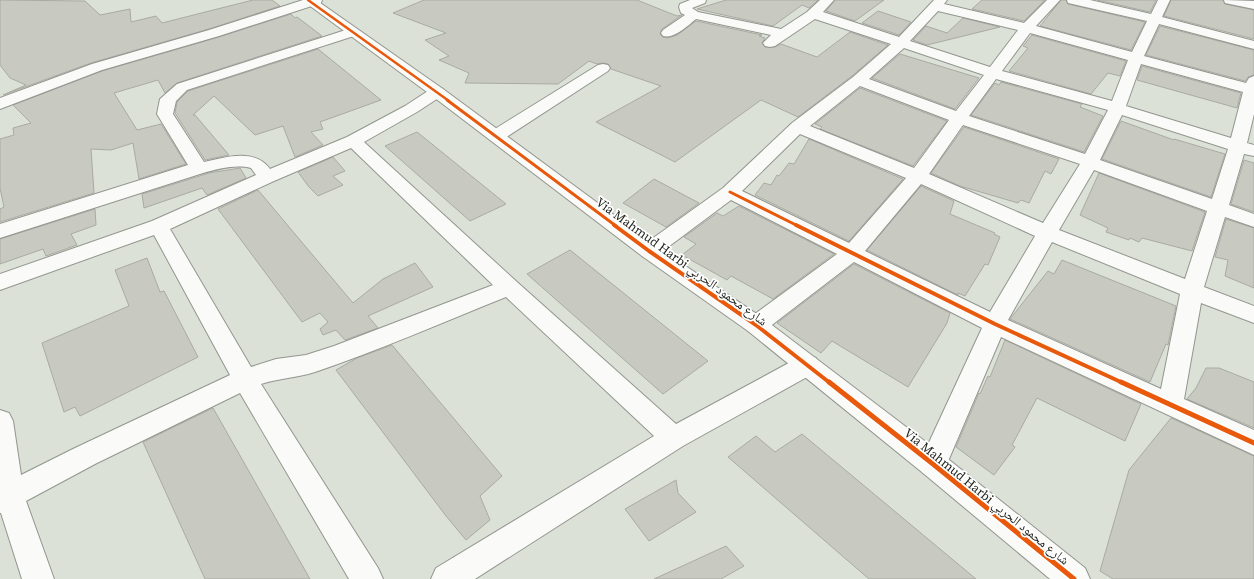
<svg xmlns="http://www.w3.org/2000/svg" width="1254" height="579" font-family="'Source Serif 4','Noto Naskh Arabic',serif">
  <rect width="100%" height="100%" fill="#dbe1d6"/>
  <path fill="#c8cac1" stroke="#a9aba2" d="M 0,0 L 85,1 L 100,15 L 130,9 L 131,22 L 156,16 L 162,23 L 253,0 L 272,0 L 280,6 L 209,29 L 91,63 L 3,95 L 26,85 L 10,78 L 0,65 Z
    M 424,0 L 637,0 L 677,16 L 682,15 L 662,29 L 660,34 L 663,37 L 668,38 L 677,35 L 696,21 L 762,35 L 759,36 L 765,38 L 762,43 L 765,47 L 775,47 L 781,44 L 817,57 L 850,32 L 888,45 L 852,76 L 798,117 L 761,100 L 675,162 L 596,122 L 661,86 L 611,69 L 608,64 L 603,63 L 597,64 L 589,61 L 558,84 L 465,83 L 469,73 L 439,60 L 449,56 L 425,40 L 446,33 L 393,13 Z
    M 726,0 L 818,0 L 809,8 L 802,5 L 773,26 L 697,9 Z
    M 835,0 L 884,0 L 855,21 L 826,11 Z
    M 982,0 L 1045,0 L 1024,21 L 972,9 Z
    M 1061,0 L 1066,0 L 1068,4 L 1145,22 L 1131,50 L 1040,26 Z
    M 1097,0 L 1156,0 L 1150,12 Z
    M 1171,0 L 1223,0 L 1225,4 L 1254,10 L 1254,39 L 1164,16 Z
    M 878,11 L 911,22 L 899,35 L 862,23 Z
    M 291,14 L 295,18 L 297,17 L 322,36 L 177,83 L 165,93 L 158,80 L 114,93 L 137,130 L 161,124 L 186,164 L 139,179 L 133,143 L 111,150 L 91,149 L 94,193 L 0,222 L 0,209 L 4,207 L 0,188 L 0,139 L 14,135 L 13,128 L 31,123 L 13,105 L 102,71 L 219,37 Z
    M 963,18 L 1000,27 L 927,45 L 913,40 L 926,26 L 947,33 Z
    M 1160,26 L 1254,50 L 1254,75 L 1248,77 L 1245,81 L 1146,55 Z
    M 1032,35 L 1126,61 L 1120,76 L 1108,73 L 1091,94 L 1009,71 L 1028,48 L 1023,46 Z
    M 318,49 L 381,100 L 320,122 L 323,129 L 311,132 L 323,145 L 295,157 L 283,126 L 255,135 L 214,96 L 193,115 L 195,115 L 229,155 L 205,160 L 175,113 L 177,102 L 188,91 Z
    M 900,54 L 979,78 L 955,109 L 872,78 Z
    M 1142,66 L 1241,93 L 1237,108 L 1137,80 Z
    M 1001,82 L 1082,104 L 1080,107 L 1103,116 L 1084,152 L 971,115 L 995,83 L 999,85 Z
    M 860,88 L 947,121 L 913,166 L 820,129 L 822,127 L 815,124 Z
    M 1121,121 L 1174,140 L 1174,139 L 1225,154 L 1211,197 L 1102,159 Z
    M 964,127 L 1059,159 L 1051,174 L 1045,171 L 1029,203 L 1021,200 L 1018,203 L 960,186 L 931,173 Z
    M 417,132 L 506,204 L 470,221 L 385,146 Z
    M 809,139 L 903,179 L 849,241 L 755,195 L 764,183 L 771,185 L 777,175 L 779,176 L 789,163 L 794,164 Z
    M 333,157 L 345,171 L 333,176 L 343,185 L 318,196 L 309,187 L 298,172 Z
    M 1244,160 L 1254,163 L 1254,212 L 1231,204 Z
    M 240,168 L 246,178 L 207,195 L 202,188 L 144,208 L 142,194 L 209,173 Z
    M 1099,173 L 1205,212 L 1192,251 L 1142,238 L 1139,242 L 1130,238 L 1129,240 L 1106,232 L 1108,228 L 1080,215 Z
    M 654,179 L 699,203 L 666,227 L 623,203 Z
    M 921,186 L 954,201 L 950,214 L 995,233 L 994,234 L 1000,237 L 988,265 L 985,264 L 965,296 L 958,293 L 958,295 L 867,250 Z
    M 258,190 L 353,303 L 383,279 L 415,263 L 433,287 L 368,316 L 378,328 L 345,340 L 336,330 L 323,335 L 320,329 L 328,322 L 320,313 L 302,322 L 218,209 Z
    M 739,206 L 834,254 L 773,299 L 731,276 L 727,280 L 682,255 L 696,244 L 684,237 L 717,213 L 723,216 Z
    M 95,209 L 96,225 L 71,234 L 77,245 L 46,256 L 43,249 L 0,264 L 0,239 Z
    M 1226,219 L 1254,228 L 1254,288 L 1225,276 L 1228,260 L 1215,257 Z
    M 570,250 L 708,361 L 663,394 L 527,274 Z
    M 147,258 L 160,292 L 164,291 L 198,357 L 80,416 L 75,407 L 64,412 L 42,343 L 129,306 L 115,270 Z
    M 1062,260 L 1176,306 L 1168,345 L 1166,344 L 1150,382 L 1010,319 L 1048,271 L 1054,274 Z
    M 854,264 L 950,313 L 947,323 L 908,387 L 832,341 L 821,353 L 777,323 Z
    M 1005,340 L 1141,404 L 1125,441 L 1037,398 L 1012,445 L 1015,447 L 994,475 L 956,447 L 979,393 L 980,394 L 988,376 L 990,377 Z
    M 392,345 L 502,476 L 480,496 L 490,520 L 466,540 L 446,516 L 336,370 L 357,358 Z
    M 1206,368 L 1219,368 L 1254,382 L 1254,428 L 1187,399 L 1196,388 Z
    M 213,408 L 310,579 L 205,579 L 143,442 Z
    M 1171,418 L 1254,456 L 1254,579 L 1113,579 L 1100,571 L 1129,470 Z
    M 802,434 L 976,579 L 869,579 L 728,457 L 756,436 L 775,452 Z
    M 676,480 L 678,493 L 696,512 L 649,541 L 625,509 Z
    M 726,546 L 744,566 L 721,579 L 654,579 Z"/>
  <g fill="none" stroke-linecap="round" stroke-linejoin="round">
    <defs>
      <path id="minor" d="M 303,0 L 322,0 L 321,3 L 219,36 L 102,70 L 0,109 L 0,98 L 92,64 L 209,30 Z
        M 690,0 L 706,0 L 705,3 L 692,8 L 698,12 L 781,29 L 807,12 L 820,0 L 834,0 L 823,12 L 899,37 L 934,0 L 947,0 L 944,4 L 1024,23 L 1047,0 L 1060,0 L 1036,26 L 1132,52 L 1147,21 L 1068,3 L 1067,0 L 1090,0 L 1151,14 L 1158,0 L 1170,0 L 1162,17 L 1254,41 L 1254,49 L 1159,24 L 1144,56 L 1246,83 L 1249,78 L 1254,76 L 1254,114 L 1247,143 L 1254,145 L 1254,156 L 1244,154 L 1229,205 L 1254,214 L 1254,227 L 1225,217 L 1204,287 L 1254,306 L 1254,323 L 1201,303 L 1184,399 L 1254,430 L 1254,455 L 1001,337 L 943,473 L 933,476 L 923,473 L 919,464 L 982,328 L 854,262 L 764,331 L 756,334 L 748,331 L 744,325 L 748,319 L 837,254 L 731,200 L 656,256 L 649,258 L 642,256 L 639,251 L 642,246 L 723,188 L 792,123 L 853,77 L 891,44 L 815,19 L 775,46 L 770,47 L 765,46 L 763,43 L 771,35 L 696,19 C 687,26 675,39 663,36 L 661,33 L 663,30 L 685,15 L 681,13 L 679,7 L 680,4 ZM 938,11 L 1018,30 L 990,67 L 910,41 ZM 1030,33 L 1128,60 L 1112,101 L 1002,71 ZM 904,48 L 984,75 L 956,111 L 869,79 ZM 1141,64 L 1243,92 L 1231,138 L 1126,106 ZM 996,79 L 1108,110 L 1085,154 L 969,116 ZM 860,86 L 949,120 L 914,168 L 810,126 ZM 1122,115 L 1228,149 L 1212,199 L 1100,160 ZM 963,125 L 1080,164 L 1043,223 L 929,174 ZM 800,134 L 906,178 L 849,243 L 742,191 ZM 1094,170 L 1207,211 L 1185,279 L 1059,230 ZM 921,184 L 1035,236 L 990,312 L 865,251 ZM 1052,242 L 1180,294 L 1161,389 L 1008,320 Z
        M 1224,0 L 1254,1 L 1254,9 L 1225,3 Z
        M 352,28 L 357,29 L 359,32 L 357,35 L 187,90 L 176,101 L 173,114 L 204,162 C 226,157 255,148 270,169 L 347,137 L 405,106 L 431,89 L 437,87 L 443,89 L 445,92 L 443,95 L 417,112 L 364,142 L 517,282 L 676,424 L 798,358 L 807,355 L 816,358 L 819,365 L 816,372 L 683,446 L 475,579 L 431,579 L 436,568 L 654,436 L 506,297 C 443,322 380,350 315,372 C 297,378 279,378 261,384 L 378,568 L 383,579 L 349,579 L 240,393 L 95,464 L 26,501 L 54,579 L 22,579 L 1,513 L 0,513 L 0,410 L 9,413 L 13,421 L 21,475 L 75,448 L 230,375 L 154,235 L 0,290 L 0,274 L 152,221 L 256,175 L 251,168 C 236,164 218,169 203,173 L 0,238 L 0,224 L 188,165 L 157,114 L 160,99 L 177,84 ZM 351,148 L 493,285 L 334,346 L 306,355 L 276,359 L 251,367 L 170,229 L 274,181 Z
        M 603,64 L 608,65 L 610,68 L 608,71 L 502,140 L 496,141 L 490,140 L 487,136 L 490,132 L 598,65 Z"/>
      <path id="tertiary" d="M 302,0 L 316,0 L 443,89 L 656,246 L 764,319 L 943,455 L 1085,568 L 1090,579 L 1050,579 L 923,473 L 748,331 L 642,256 L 431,95 Z"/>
    </defs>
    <use href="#minor" stroke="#92968e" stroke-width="2"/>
    <use href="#tertiary" stroke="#92968e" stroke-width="2"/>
    <use href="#minor" fill="#fafaf9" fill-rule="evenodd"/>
    <use href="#tertiary" fill="#fafaf9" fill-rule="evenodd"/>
    <defs>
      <path id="cycleway-far3" d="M 308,0 L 449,101"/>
      <path id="cycleway-far2" d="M 447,100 L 616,226
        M 730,192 L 798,226"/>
      <path id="cycleway-far1" d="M 614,225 L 649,251 L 756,325 L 830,383
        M 796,225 L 995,324 L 1123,383"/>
      <path id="cycleway" d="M 829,382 L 933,464 L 1074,579
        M 1121,382 L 1254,443"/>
    </defs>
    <use href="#cycleway-far3" stroke="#fff" stroke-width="4"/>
    <use href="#cycleway-far2" stroke="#fff" stroke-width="5"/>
    <use href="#cycleway-far1" stroke="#fff" stroke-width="6"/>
    <use href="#cycleway" stroke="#fff" stroke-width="8"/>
    <use href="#cycleway-far3" stroke="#e8590c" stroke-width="2.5"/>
    <use href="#cycleway-far2" stroke="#e8590c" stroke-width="3"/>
    <use href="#cycleway-far1" stroke="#e8590c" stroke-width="4"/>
    <use href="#cycleway" stroke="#e8590c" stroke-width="5"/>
  </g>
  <g text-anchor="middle" stroke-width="3.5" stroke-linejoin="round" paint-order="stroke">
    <g font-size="13" fill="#1e221b" stroke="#fff">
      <text transform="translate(682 261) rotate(36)" y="5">Via Mahmud Harbi شارع محمود الحربي</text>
      <text transform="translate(987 496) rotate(39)" y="5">Via Mahmud Harbi شارع محمود الحربي</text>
    </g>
  </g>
</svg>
